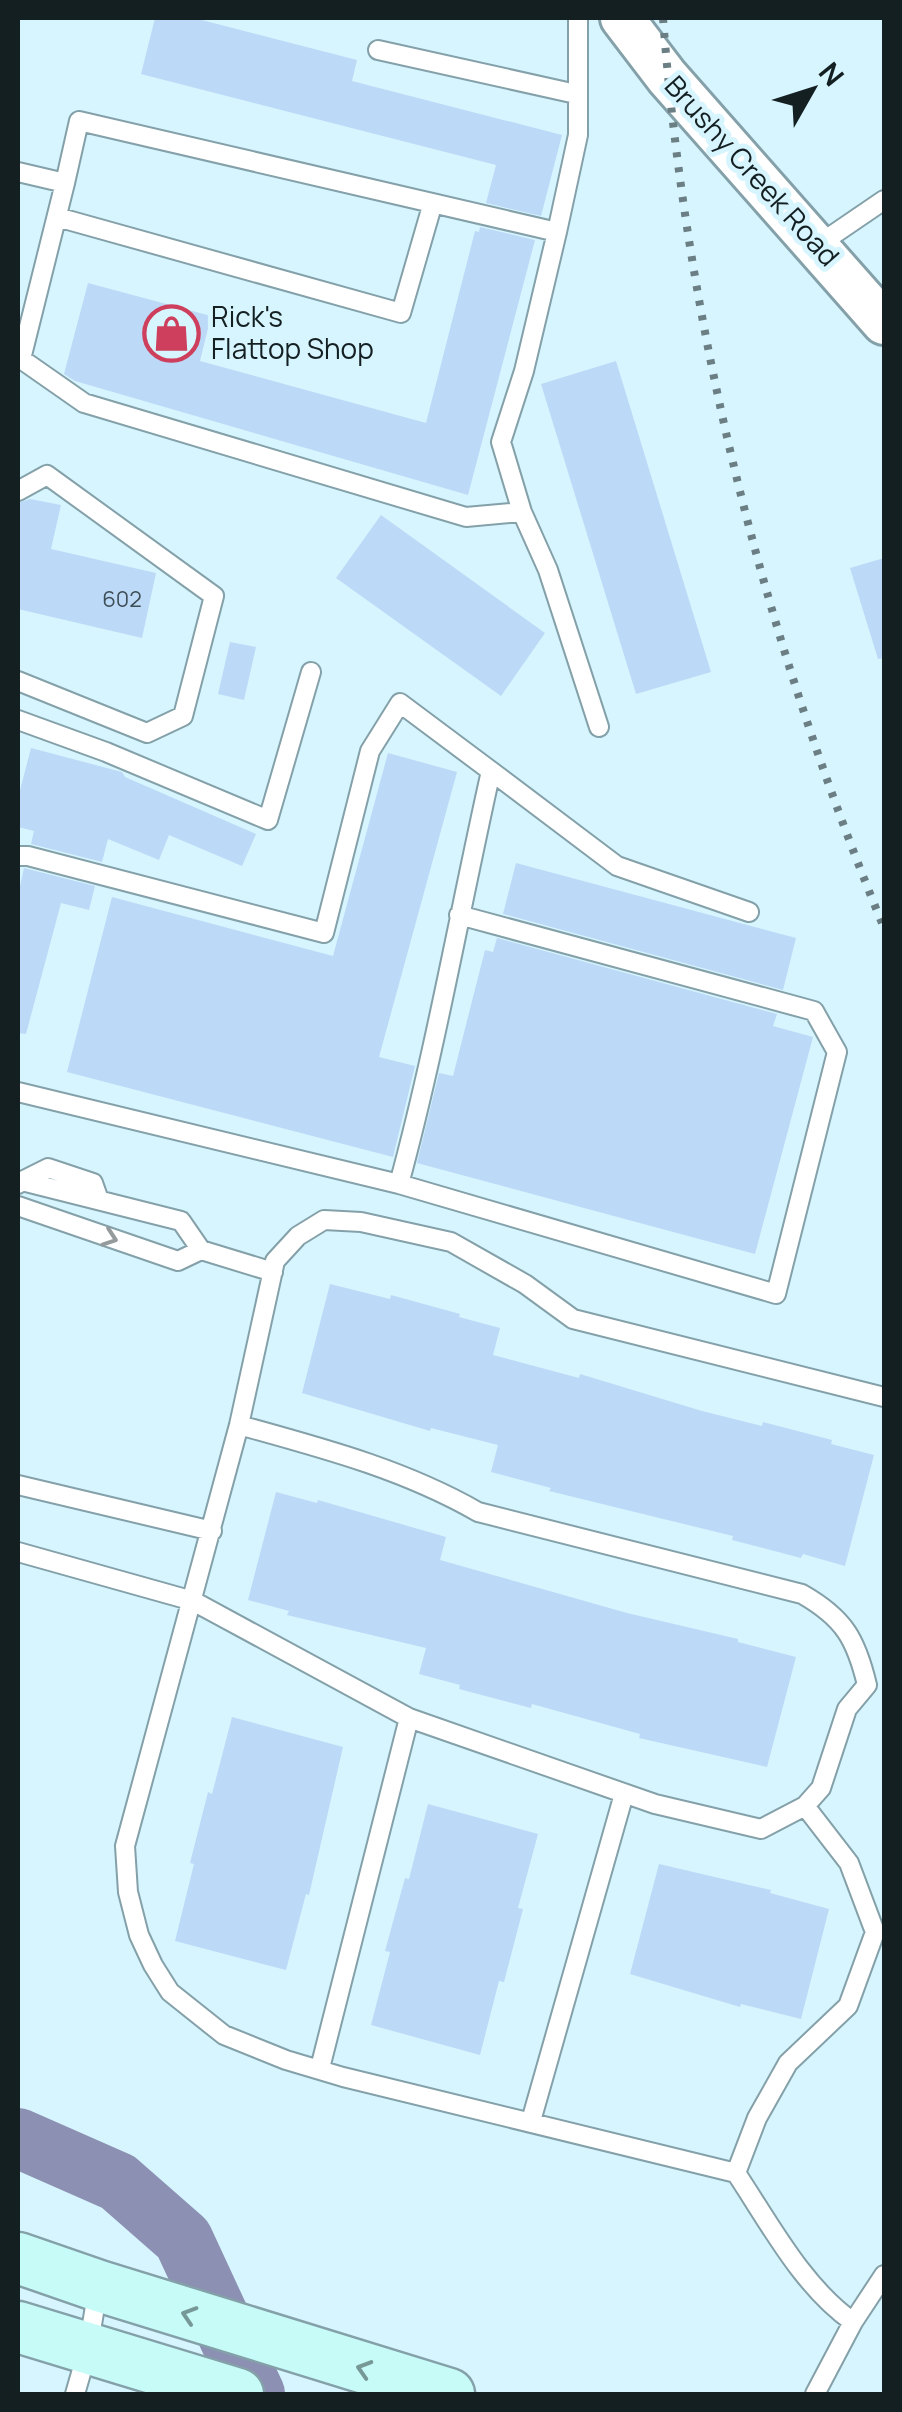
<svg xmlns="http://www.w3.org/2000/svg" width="902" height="2412" font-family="Manrope,sans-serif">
  <rect width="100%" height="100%" fill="#d7f5fe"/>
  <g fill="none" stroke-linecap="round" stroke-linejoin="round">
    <path stroke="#8c90b3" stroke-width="60" d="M 18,2138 L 118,2182 L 183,2239 L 255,2394"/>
  </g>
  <path fill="#bcd9f7" d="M 155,18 L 194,18 L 357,60 L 352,81 L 562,135 L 541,216 L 486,203 L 496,165 L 141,74 Z
    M 480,227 L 535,240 L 468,495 L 75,381 L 64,374 L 88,283 L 211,316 L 200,361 L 426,423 L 475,231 L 479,232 Z
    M 616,361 L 711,672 L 636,694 L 541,384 Z
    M 30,499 L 61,505 L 51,549 L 156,573 L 142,638 L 18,609 L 18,503 Z
    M 381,515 L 545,633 L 501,696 L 336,578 Z
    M 884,558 L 884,658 L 878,659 L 850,568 Z
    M 230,642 L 256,647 L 244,700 L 218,694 Z
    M 31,748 L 122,772 L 125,777 L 256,834 L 242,866 L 169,835 L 159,860 L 108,839 L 102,862 L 31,844 L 34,831 L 18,827 L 18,798 Z
    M 388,753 L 457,772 L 379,1057 L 415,1066 L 393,1157 L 67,1072 L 112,897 L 333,956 Z
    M 516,863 L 796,938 L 783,990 L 503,914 Z
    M 24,868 L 95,886 L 89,910 L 61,903 L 26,1034 L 18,1033 L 18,895 Z
    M 497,938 L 777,1014 L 773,1026 L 813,1037 L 755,1254 L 417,1163 L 439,1073 L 453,1076 L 485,950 L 493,952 Z
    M 330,1284 L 390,1299 L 391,1295 L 460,1314 L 459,1317 L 500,1328 L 493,1355 L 579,1378 L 580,1374 L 702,1411 L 762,1426 L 763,1422 L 832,1440 L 831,1444 L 874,1455 L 845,1566 L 803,1554 L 801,1558 L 732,1540 L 733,1536 L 549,1491 L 551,1488 L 491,1472 L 498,1445 L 431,1428 L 430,1431 L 302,1393 Z
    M 276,1492 L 317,1503 L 318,1500 L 446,1537 L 440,1560 L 627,1613 L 738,1639 L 738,1642 L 796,1657 L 767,1767 L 639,1738 L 640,1734 L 532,1704 L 531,1708 L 459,1689 L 460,1685 L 419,1674 L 426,1648 L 287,1615 L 289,1611 L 248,1600 Z
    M 232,1717 L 343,1747 L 309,1895 L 306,1894 L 286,1970 L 175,1941 L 194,1864 L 190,1863 L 208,1792 L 212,1794 Z
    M 428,1804 L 538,1834 L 518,1908 L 523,1909 L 504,1982 L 499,1981 L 480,2055 L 371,2025 L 390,1952 L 385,1951 L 405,1878 L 409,1879 Z
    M 659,1864 L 771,1890 L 770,1893 L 829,1909 L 801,2019 L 741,2004 L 740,2007 L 630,1974 Z"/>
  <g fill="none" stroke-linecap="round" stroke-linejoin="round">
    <defs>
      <path id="service" d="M 378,50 L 576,94
        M 18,172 L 65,183 L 21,359 L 84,403 L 466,517 L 522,512 L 501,442 L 524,371 L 557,232
        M 65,183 L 79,121 L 557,232 L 578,135 L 578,18
        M 57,217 L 401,313 L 432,206
        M 818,245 L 884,200
        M 18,491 L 47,475 L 214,596 L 183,716 L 147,733 L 18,681
        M 522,512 L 548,570 L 599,727
        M 18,720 L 106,752 L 268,820 L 311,672
        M 491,771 L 617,866 L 749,912
        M 18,856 L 28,856 L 324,933 L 370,751 L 400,703 L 491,771 C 460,909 436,1048 399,1184 L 776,1294 L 837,1052 L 814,1011 L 459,915
        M 18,1092 L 399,1184
        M 22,1181 L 48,1168 L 93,1183 L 99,1200
        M 18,1184 L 22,1181 L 181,1221 L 201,1250 L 273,1272
        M 18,1206 L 178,1261 L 201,1250
        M 18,1485 L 212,1531
        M 18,1552 L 193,1601 L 409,1718 L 655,1804 L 761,1829 L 805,1806 L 821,1788 L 847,1709 L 867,1685 C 856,1639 844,1618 802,1594 L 478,1512 C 403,1469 322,1448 239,1425
        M 805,1806 L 849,1863 L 875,1932 L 848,2006 L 788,2063 L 757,2118 L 736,2173 L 343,2077 L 286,2060 L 224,2035 L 170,1992 L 153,1965 L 139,1935 L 128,1892 L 125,1846 L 239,1425 L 275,1261 L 298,1236 L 324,1220 L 361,1222 L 451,1242 L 525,1284 L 573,1319 L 884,1397
        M 320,2068 L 409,1718
        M 531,2121 L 624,1794
        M 736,2173 C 770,2224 802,2286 853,2322
        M 75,2394 L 88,2349 L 98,2288
        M 815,2394 L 853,2322 L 884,2275"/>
      <path id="tertiary" d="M 622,18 L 667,77 L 884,323"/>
      <path id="secondary" d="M 18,2258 L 99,2286 L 449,2394
        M 18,2327 L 238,2394"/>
    </defs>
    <use href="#service" stroke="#84a0a9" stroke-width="22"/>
    <use href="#tertiary" stroke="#84a0a9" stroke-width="48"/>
    <use href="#secondary" stroke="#84a0a9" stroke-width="55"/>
    <use href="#service" stroke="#fff" stroke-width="18"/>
    <use href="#tertiary" stroke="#fff" stroke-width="42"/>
    <use href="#secondary" stroke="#c7fbf7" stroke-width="50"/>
    <path stroke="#6a7e83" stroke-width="8" stroke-dasharray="5 10" stroke-linecap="butt" d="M 663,18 C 687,331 764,637 884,928"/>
  </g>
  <defs><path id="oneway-chevron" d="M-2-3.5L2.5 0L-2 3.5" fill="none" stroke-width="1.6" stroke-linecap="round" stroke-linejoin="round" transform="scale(2.5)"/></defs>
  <use stroke="#959a9c" href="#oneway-chevron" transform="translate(110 1238) rotate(19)"/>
  <g stroke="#769897">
    <use href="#oneway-chevron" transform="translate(189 2315) rotate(-162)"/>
    <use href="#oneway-chevron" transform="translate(364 2369) rotate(-163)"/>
  </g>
  <defs>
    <symbol id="shop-ring" viewBox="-11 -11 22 22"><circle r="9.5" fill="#d7f5fe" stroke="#ce3e5d" stroke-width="1.5"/><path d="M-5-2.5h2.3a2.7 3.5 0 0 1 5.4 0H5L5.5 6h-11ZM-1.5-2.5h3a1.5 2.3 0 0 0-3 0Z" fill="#ce3e5d"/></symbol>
  </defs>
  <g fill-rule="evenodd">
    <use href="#shop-ring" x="140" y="302" width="63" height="63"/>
  </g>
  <g text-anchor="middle" stroke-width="10" stroke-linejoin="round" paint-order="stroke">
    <g font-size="22" fill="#3e4e57">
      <text x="122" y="607">602</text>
    </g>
    <g font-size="28" fill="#141f22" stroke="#d7f5fe">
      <text transform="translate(752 171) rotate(48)" y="10">Brushy Creek Road</text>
    </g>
    <g font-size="28" fill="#141f22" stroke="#d7f5fe" text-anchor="start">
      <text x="211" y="327">Rick's<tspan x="211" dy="32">Flattop Shop</tspan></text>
    </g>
  </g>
  <rect width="902" height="2412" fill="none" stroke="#141f22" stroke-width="40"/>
  <g transform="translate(812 90) rotate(51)" stroke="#d7f5fe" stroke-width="8" paint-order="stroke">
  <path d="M0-8L18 38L0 25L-18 38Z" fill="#141f22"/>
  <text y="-15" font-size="28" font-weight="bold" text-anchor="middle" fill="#141f22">N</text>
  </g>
</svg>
